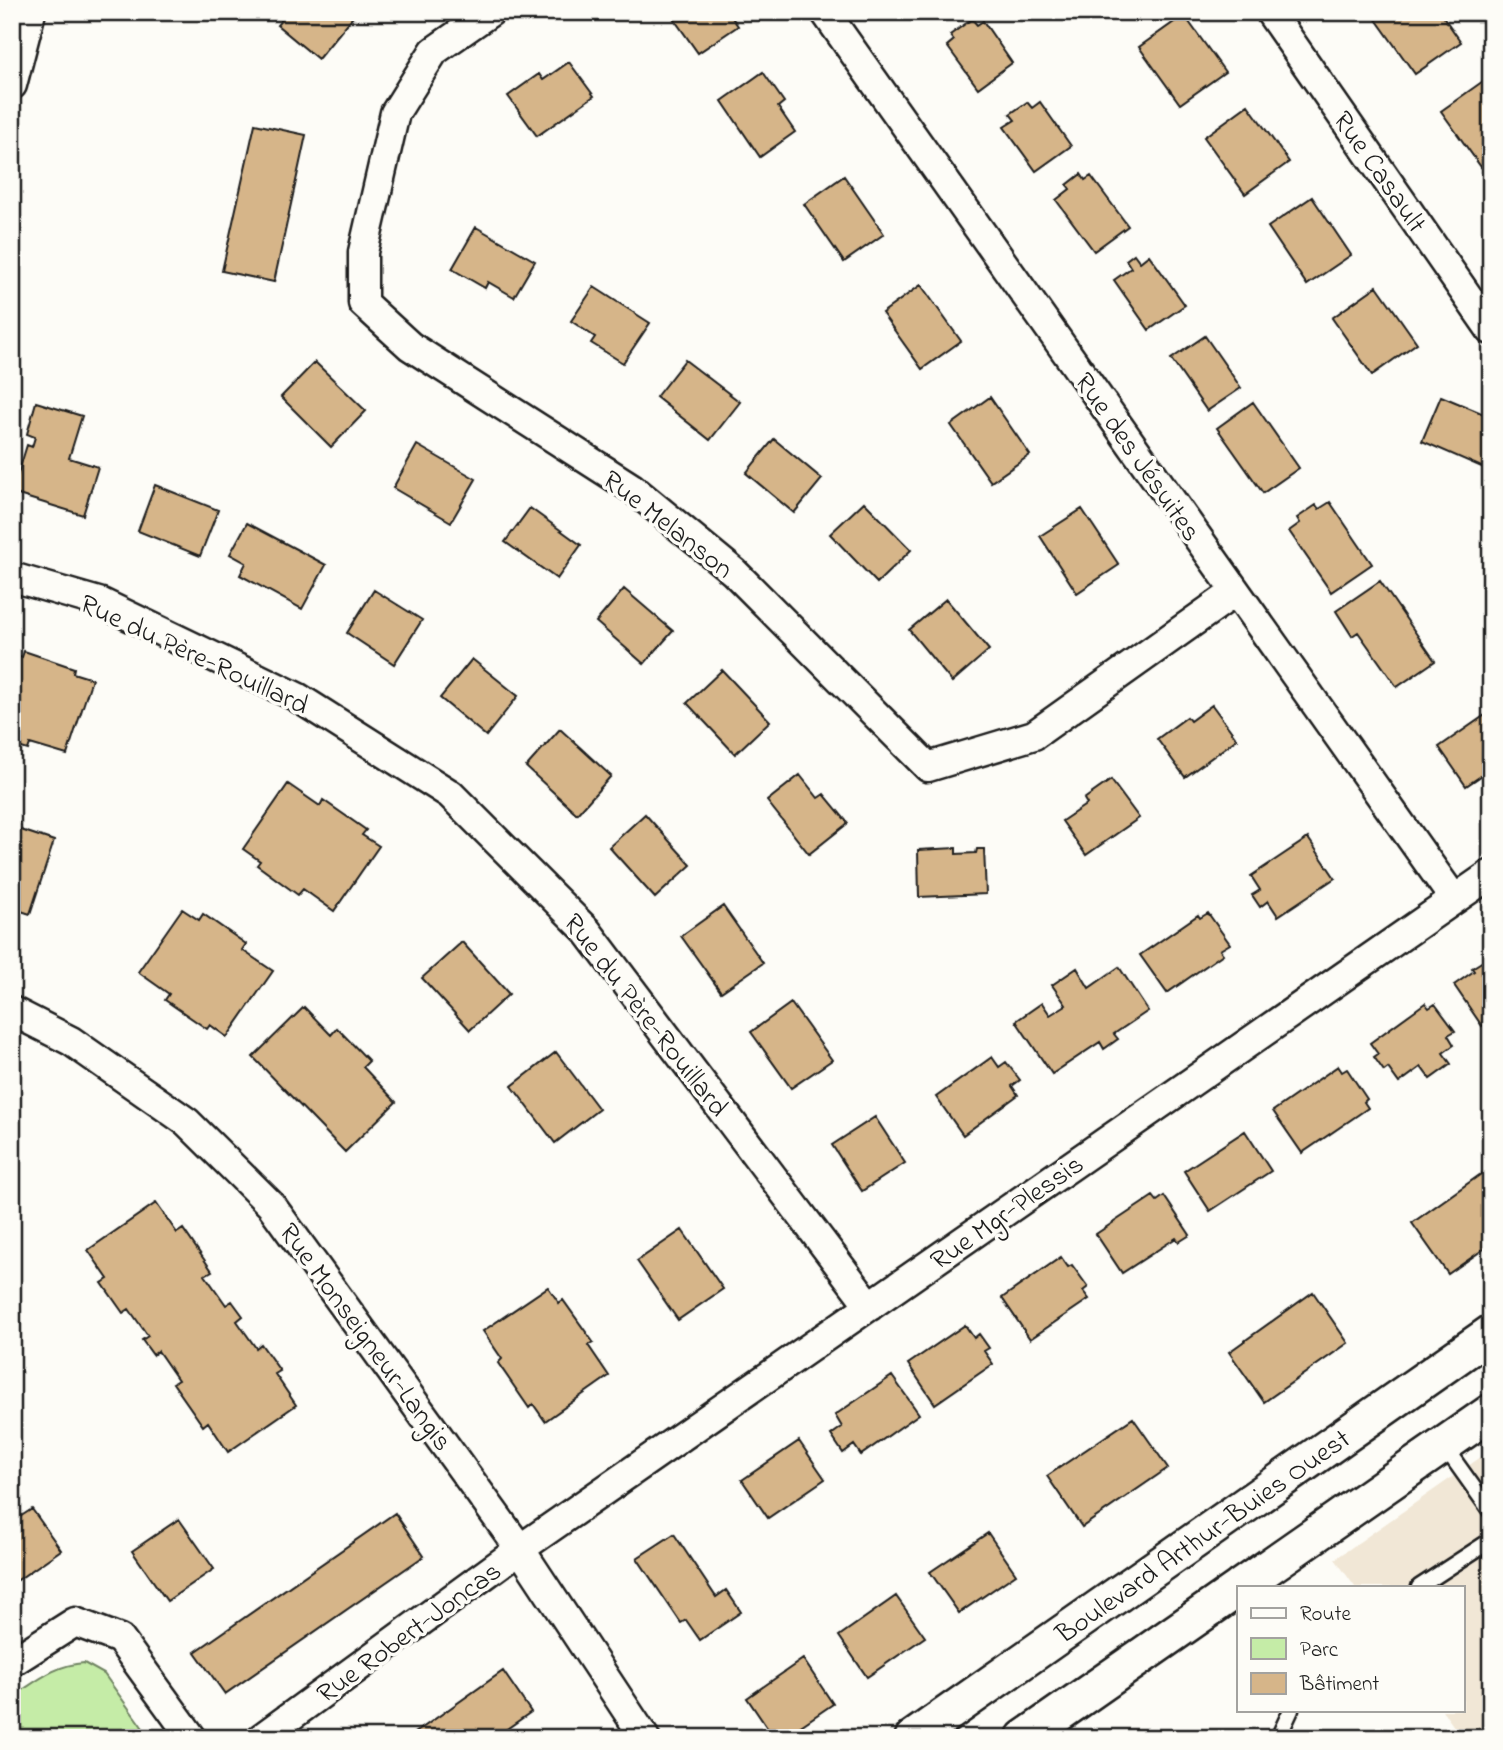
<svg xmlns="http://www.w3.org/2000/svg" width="1503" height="1750" font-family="'Indie Flower',sans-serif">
  <rect width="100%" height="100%" fill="#fdfcf7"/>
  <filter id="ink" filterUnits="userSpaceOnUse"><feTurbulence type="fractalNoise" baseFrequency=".0143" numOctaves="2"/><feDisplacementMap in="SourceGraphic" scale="14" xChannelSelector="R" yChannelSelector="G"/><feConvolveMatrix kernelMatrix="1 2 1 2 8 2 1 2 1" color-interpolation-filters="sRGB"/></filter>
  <g filter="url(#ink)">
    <path fill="#f1e7d6" d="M 1491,1450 L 1491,1738 L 1462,1738 L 1442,1710 L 1463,1710 L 1463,1587 L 1355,1587 L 1335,1559 Z"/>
    <path fill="#c5eca7" stroke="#708462" stroke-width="2" d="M 84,1663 L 104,1674 L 150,1738 L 12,1738 L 12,1697 C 37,1681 54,1665 84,1663 Z"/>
    <path fill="#d6b589" stroke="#1c1c1c" stroke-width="2" d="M 288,12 L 357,12 L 318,59 L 277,25 Z
      M 669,12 L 728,12 L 738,26 L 698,53 Z
      M 1383,12 L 1440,12 L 1461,42 L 1415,74 L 1375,18 Z
      M 1184,15 L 1225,72 L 1180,104 L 1139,47 Z
      M 972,19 L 977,25 L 983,21 L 1012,63 L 978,88 L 947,46 L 954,40 L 950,35 Z
      M 569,62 L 594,96 L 537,136 L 508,96 L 539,74 L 543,80 Z
      M 763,72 L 784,102 L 778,107 L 795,132 L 760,157 L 722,101 Z
      M 1486,79 L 1491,85 L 1491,160 L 1481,167 L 1441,111 Z
      M 1027,102 L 1032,108 L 1040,102 L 1071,146 L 1036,171 L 1004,127 L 1015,120 L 1010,114 Z
      M 1248,105 L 1289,162 L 1245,194 L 1204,137 Z
      M 255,124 L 306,135 L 274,282 L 222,271 Z
      M 1081,174 L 1085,180 L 1091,176 L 1128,226 L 1094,251 L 1056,200 L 1070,189 L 1067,185 Z
      M 844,176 L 884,234 L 844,262 L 804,204 Z
      M 1312,197 L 1351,255 L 1307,285 L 1268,227 Z
      M 476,227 L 535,261 L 514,297 L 488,282 L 485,288 L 452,269 Z
      M 1134,254 L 1140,262 L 1149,255 L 1185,305 L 1149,330 L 1114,280 L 1131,268 L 1126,260 Z
      M 921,285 L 961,341 L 922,369 L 882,313 Z
      M 1377,286 L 1417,343 L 1372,375 L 1332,318 Z
      M 594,287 L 650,323 L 623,363 L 591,343 L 595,337 L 571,321 Z
      M 1205,336 L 1241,388 L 1207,411 L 1171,359 Z
      M 685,360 L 740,402 L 710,440 L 656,397 Z
      M 315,362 L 366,411 L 331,447 L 281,397 Z
      M 1441,396 L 1491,417 L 1491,457 L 1486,469 L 1422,441 Z
      M 990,397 L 1030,455 L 991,482 L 951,425 Z
      M 36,402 L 82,416 L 69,458 L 98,467 L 83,515 L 12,493 L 27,445 L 32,447 L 35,437 L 27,434 Z
      M 1253,402 L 1299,468 L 1263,493 L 1217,428 Z
      M 774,439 L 822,479 L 794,513 L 746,473 Z
      M 417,445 L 476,479 L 451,522 L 393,488 Z
      M 155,485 L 218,510 L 200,556 L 138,531 Z
      M 864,502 L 911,550 L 877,583 L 830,534 Z
      M 1330,502 L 1372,564 L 1331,592 L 1289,531 L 1300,523 L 1297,518 L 1316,505 L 1319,509 Z
      M 530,508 L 581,545 L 557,579 L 505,542 Z
      M 1082,509 L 1119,565 L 1077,593 L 1040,536 Z
      M 247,523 L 326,565 L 302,609 L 240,575 L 246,563 L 230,554 Z
      M 1380,581 L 1435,661 L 1397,687 L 1358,632 L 1352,636 L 1336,611 Z
      M 624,589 L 673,631 L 644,664 L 596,622 Z
      M 374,590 L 422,620 L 394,664 L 347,633 Z
      M 946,599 L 989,650 L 952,682 L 909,630 Z
      M 24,651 L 74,668 L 73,673 L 92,679 L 67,755 L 30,744 L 28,750 L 12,745 L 12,654 L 22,657 Z
      M 472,659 L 518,696 L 486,736 L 440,698 Z
      M 722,670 L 770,721 L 735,754 L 687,703 Z
      M 1212,705 L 1237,739 L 1185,777 L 1157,739 L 1187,717 L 1190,721 Z
      M 1491,711 L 1491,769 L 1466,786 L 1439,747 Z
      M 560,729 L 611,776 L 577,814 L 526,767 Z
      M 800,775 L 818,798 L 824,794 L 848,823 L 809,854 L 767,801 Z
      M 1111,780 L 1139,818 L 1086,855 L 1062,821 L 1087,804 L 1084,799 Z
      M 288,784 L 320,806 L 323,800 L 366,830 L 362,835 L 379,846 L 334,911 L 303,889 L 298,895 L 257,865 L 260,861 L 243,849 Z
      M 645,814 L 691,865 L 655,898 L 609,847 Z
      M 12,820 L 20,823 L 18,829 L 54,841 L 30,914 L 12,908 Z
      M 1308,838 L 1335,878 L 1278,916 L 1268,901 L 1260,907 L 1252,895 L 1260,890 L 1251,876 Z
      M 956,848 L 956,854 L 976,853 L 977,849 L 984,849 L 986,894 L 919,897 L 918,850 Z
      M 723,906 L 763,963 L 721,992 L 681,936 Z
      M 182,909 L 199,920 L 203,914 L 246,944 L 242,950 L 273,971 L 227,1037 L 210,1025 L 207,1029 L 165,1000 L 169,994 L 138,972 Z
      M 1208,913 L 1230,944 L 1220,950 L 1223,954 L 1167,993 L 1140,955 L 1198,915 L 1200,918 Z
      M 462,942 L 509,994 L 470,1030 L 422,978 Z
      M 1491,956 L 1491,1020 L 1482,1026 L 1454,985 L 1474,971 L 1472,968 Z
      M 1119,967 L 1148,1011 L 1114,1034 L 1118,1039 L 1104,1049 L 1100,1042 L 1052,1074 L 1016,1021 L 1042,1003 L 1050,1015 L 1066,1005 L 1052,985 L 1077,968 L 1089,988 Z
      M 791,1003 L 832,1060 L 791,1088 L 751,1032 Z
      M 1425,1003 L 1429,1008 L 1435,1004 L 1455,1031 L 1448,1035 L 1454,1045 L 1443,1053 L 1451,1064 L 1430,1079 L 1421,1067 L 1399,1083 L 1388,1068 L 1384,1071 L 1374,1057 L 1378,1054 L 1370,1043 Z
      M 304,1007 L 331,1035 L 337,1028 L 369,1061 L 363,1067 L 396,1102 L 345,1152 L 253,1057 Z
      M 556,1052 L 599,1109 L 555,1143 L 512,1086 Z
      M 992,1057 L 999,1067 L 1006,1062 L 1020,1080 L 1012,1086 L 1018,1095 L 963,1135 L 936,1097 Z
      M 1338,1066 L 1342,1072 L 1347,1069 L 1367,1099 L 1364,1102 L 1368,1108 L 1302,1153 L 1273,1111 Z
      M 875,1117 L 905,1163 L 862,1191 L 832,1145 Z
      M 1245,1131 L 1271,1171 L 1210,1211 L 1184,1171 Z
      M 1491,1167 L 1491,1244 L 1448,1274 L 1412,1223 Z
      M 1153,1196 L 1157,1201 L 1164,1196 L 1190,1235 L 1179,1242 L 1176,1238 L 1122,1273 L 1096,1234 Z
      M 156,1203 L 177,1233 L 183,1229 L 212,1271 L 205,1275 L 226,1305 L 232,1301 L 243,1316 L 237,1321 L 256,1348 L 261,1344 L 280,1371 L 275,1374 L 296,1405 L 228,1452 L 208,1422 L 203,1426 L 173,1383 L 178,1380 L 158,1351 L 153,1355 L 142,1340 L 148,1336 L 129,1309 L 123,1313 L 102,1283 L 108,1279 L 88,1250 Z
      M 682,1230 L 723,1289 L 678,1320 L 637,1261 Z
      M 1061,1257 L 1068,1267 L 1072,1265 L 1088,1287 L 1083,1291 L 1089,1299 L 1030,1339 L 1002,1298 Z
      M 548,1287 L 559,1303 L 563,1300 L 593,1342 L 588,1345 L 609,1376 L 545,1421 L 533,1404 L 529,1408 L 498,1363 L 502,1359 L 483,1331 Z
      M 1313,1292 L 1348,1343 L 1264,1402 L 1229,1352 Z
      M 965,1325 L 974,1338 L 979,1334 L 989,1348 L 984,1351 L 993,1364 L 935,1404 L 908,1364 Z
      M 892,1376 L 919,1414 L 861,1455 L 854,1445 L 843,1453 L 831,1435 L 842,1427 L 835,1415 Z
      M 1133,1418 L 1168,1468 L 1082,1527 L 1047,1476 Z
      M 799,1441 L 825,1479 L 768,1518 L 742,1480 Z
      M 32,1509 L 61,1550 L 12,1584 L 12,1522 Z
      M 395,1513 L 424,1556 L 225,1694 L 195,1652 Z
      M 179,1519 L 214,1569 L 167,1601 L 132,1551 Z
      M 988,1533 L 1016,1574 L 959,1613 L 930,1572 Z
      M 674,1534 L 716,1597 L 726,1590 L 741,1612 L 700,1640 L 686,1620 L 681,1623 L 637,1558 Z
      M 896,1596 L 925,1637 L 867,1677 L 839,1636 Z
      M 803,1659 L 833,1704 L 783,1738 L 774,1738 L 747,1698 Z
      M 503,1671 L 531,1712 L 494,1738 L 408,1738 Z"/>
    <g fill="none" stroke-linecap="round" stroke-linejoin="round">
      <defs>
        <path id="service" d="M 1444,1446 L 1491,1512
          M 1419,1587 L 1491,1540
          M 1278,1738 L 1291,1710"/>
        <path id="minor" d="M 490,12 L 434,51 L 395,113 L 363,252 L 363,303 L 410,346 L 632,488 L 734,572 L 928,767 L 1034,735 L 1235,592
          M 825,12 L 1454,899
          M 1270,12 L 1491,330
          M 12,85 L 31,12
          M 12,577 L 102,603 L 297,697 L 450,794 L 587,931 L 870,1306
          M 12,1011 L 71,1041 L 187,1122 L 271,1205 L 520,1549 L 645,1738
          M 12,1662 L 75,1622 L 120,1639 L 192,1738
          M 261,1738 L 520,1549 L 1491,874"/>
        <path id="tertiary" d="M 1240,1587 L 1491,1412
          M 913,1738 L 1491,1333
          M 1024,1738 L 1239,1588"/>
      </defs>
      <use href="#service" stroke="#1c1c1c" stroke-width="19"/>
      <use href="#minor" stroke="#1c1c1c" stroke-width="33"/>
      <use href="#tertiary" stroke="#1c1c1c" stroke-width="40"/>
      <use href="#service" stroke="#fdfcf7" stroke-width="14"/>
      <use href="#minor" stroke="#fdfcf7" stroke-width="28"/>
      <use href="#tertiary" stroke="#fdfcf7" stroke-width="35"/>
    </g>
  </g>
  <g text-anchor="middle" stroke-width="7" stroke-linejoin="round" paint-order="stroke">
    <g font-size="28" fill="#1c1c1c" stroke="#fdfcf7">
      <text transform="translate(1381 171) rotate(55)" y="10">Rue Casault</text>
      <text transform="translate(1139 456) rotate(55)" y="10">Rue des Jésuites</text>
      <text transform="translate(669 523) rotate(38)" y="10">Rue Melanson</text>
      <text transform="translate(195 653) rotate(25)" y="10">Rue du Père-Rouillard</text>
      <text transform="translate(647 1014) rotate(52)" y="10">Rue du Père-Rouillard</text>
      <text transform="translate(1006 1211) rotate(-35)" y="10">Rue Mgr-Plessis</text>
      <text transform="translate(367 1336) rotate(54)" y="10">Rue Monseigneur-Langis</text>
      <text transform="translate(1202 1535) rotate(-35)" y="10">Boulevard Arthur-Buies Ouest</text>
      <text transform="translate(408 1631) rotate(-36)" y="10">Rue Robert-Joncas</text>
    </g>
  </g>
  <rect width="1503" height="1750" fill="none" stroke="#fdfcf7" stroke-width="42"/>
  <rect x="21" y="21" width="1461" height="1708" fill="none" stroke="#1c1c1c" stroke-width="2.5" filter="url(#ink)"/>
  <rect x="1237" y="1586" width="228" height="126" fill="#fdfcf7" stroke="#a3a29f" stroke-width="2"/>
  <rect x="1251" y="1608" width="35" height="10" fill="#fdfcf7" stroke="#a3a29f" stroke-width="2"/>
  <text x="1300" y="1620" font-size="21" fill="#1c1c1c">Route</text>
  <rect x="1251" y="1638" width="35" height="21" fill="#c5eca7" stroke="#a3a29f" stroke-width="2"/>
  <text x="1300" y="1656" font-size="21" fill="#1c1c1c">Parc</text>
  <rect x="1251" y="1673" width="35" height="21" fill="#d6b589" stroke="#a3a29f" stroke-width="2"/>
  <text x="1300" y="1690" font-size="21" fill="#1c1c1c">Bâtiment</text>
</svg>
